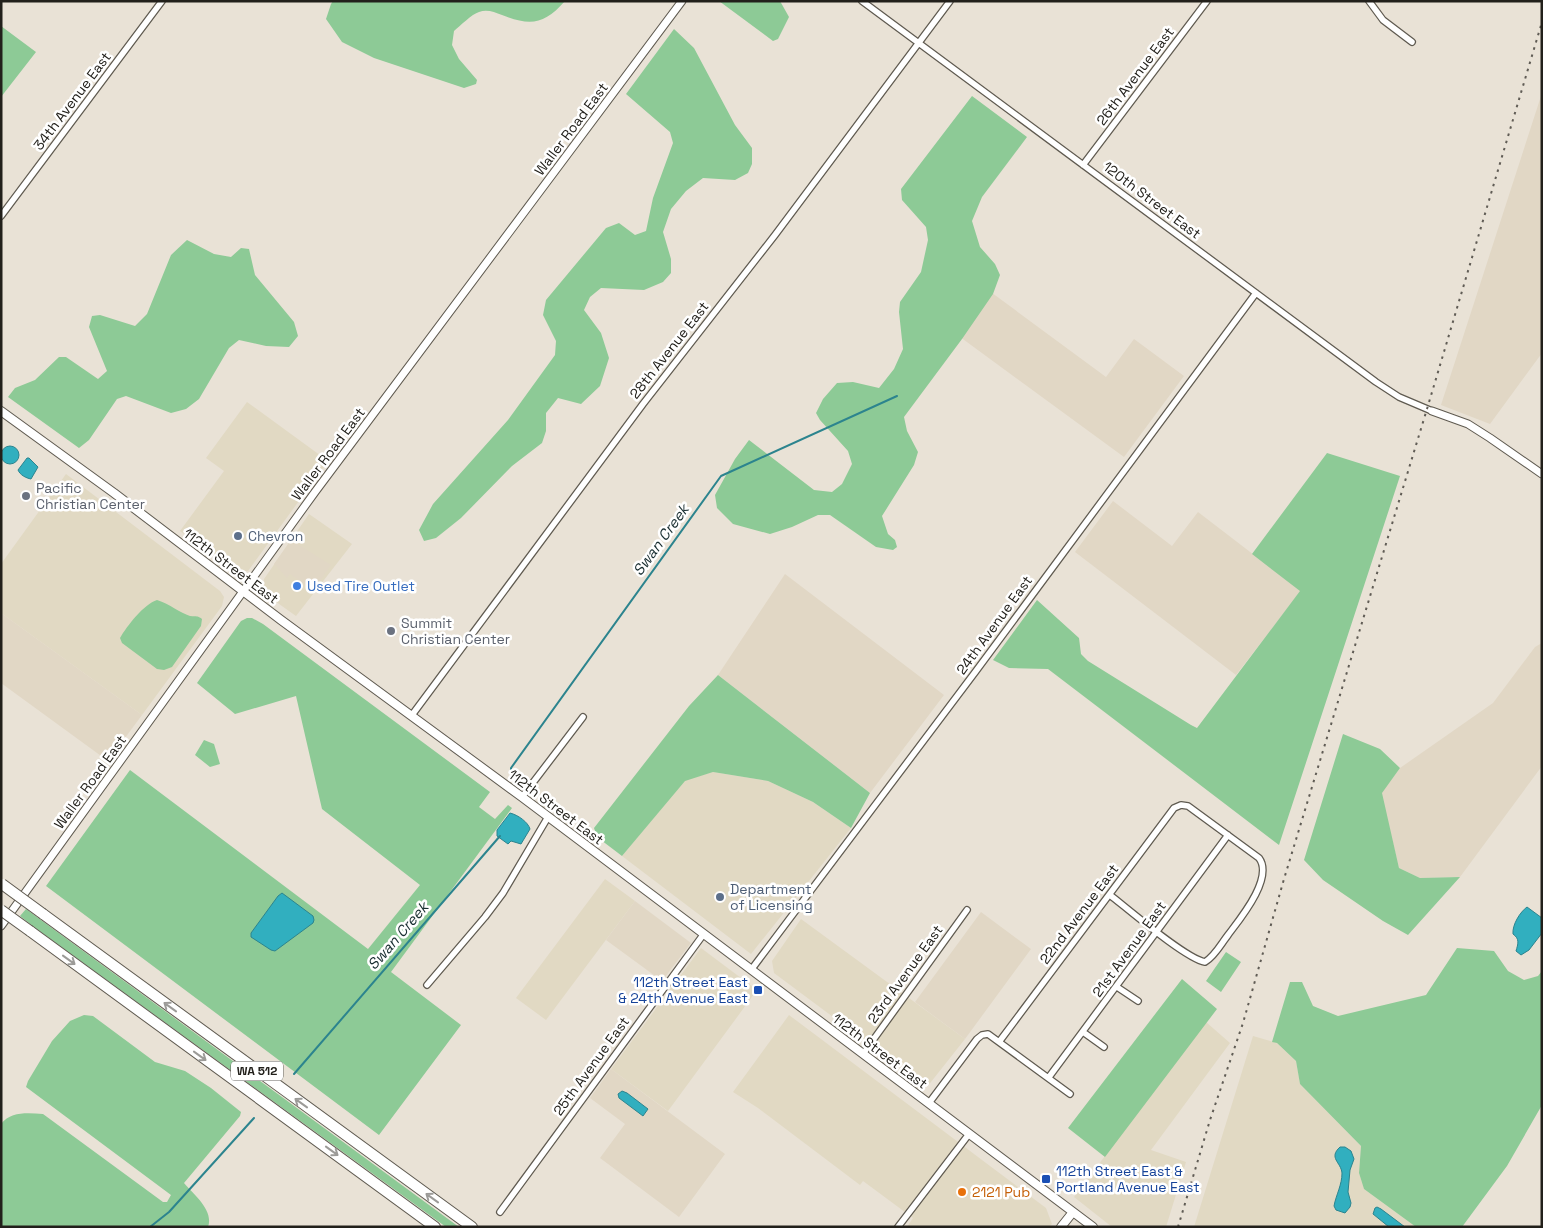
<svg xmlns="http://www.w3.org/2000/svg" width="1543" height="1228" font-family="'Space Grotesk',sans-serif">
  <rect width="100%" height="100%" fill="#e9e2d6"/>
  <path fill="#e1d9c3" d="M 247,402 L 328,461 L 248,571 L 236,572 L 180,531 L 224,471 L 206,458 Z
    M 66,474 L 220,591 L 224,597 L 222,606 L 142,715 L 1,613 L 1,564 Z
    M 309,514 L 352,544 L 296,616 L 265,594 L 264,579 Z
    M 713,772 L 768,781 L 813,802 L 851,828 L 751,954 L 622,856 L 685,780 Z
    M 605,879 L 635,901 L 546,1020 L 516,998 Z
    M 801,919 L 965,1039 L 927,1087 L 774,973 L 772,961 Z
    M 701,948 L 757,990 L 668,1111 L 611,1069 Z
    M 789,1015 L 1046,1208 L 1052,1224 L 1049,1227 L 907,1227 L 913,1218 L 863,1181 L 860,1185 L 758,1108 L 733,1092 Z
    M 1206,1022 L 1230,1043 L 1151,1150 L 1186,1162 L 1166,1227 L 1112,1227 L 1074,1197 Z
    M 1253,1036 L 1277,1043 L 1296,1061 L 1300,1084 L 1361,1146 L 1359,1173 L 1364,1189 L 1416,1227 L 1194,1227 Z"/>
  <path fill="#e1d7c5" d="M 1542,93 L 1542,353 L 1490,424 L 1441,405 Z
    M 988,290 L 1106,377 L 1134,339 L 1184,376 L 1124,457 L 956,334 Z
    M 1113,501 L 1172,546 L 1198,512 L 1301,591 L 1236,675 L 1075,552 Z
    M 291,540 L 331,565 L 313,591 L 290,574 L 287,578 L 274,564 Z
    M 785,574 L 944,695 L 870,793 L 718,675 Z
    M 1,613 L 142,715 L 108,761 L 1,683 Z
    M 1542,643 L 1542,766 L 1460,877 L 1420,878 L 1399,868 L 1381,793 L 1400,768 L 1493,703 L 1535,647 Z
    M 635,901 L 691,943 L 662,981 L 606,940 Z
    M 981,912 L 1031,949 L 965,1039 L 915,1002 Z
    M 611,1069 L 725,1154 L 679,1217 L 600,1158 L 625,1124 L 590,1098 Z"/>
  <path fill="#8dca96" d="M 333,1 L 355,2 L 565,1 C 544,25 530,26 502,15 C 494,12 487,9 479,12 C 472,14 460,26 454,31 L 452,45 L 459,59 L 477,80 L 476,84 L 464,88 L 374,58 L 342,42 L 326,19 L 331,4 Z
    M 719,1 L 780,1 L 789,17 L 778,39 L 773,41 Z
    M 1,26 L 36,52 L 1,97 Z
    M 674,29 L 694,48 L 735,125 L 752,148 L 752,164 L 748,173 L 735,180 L 703,178 L 686,191 L 671,209 L 663,232 L 671,259 L 671,273 L 663,282 L 644,290 L 601,288 L 590,297 L 584,310 L 601,333 L 609,358 L 600,386 L 581,404 L 558,398 L 546,413 L 546,431 L 542,443 L 512,466 L 461,518 L 436,538 L 424,541 L 419,530 L 433,504 L 508,420 L 555,355 L 556,341 L 543,315 L 546,300 L 606,228 L 619,223 L 635,235 L 646,231 L 653,198 L 673,143 L 670,132 L 626,94 Z
    M 972,96 L 1027,137 L 982,197 L 972,221 L 980,247 L 995,264 L 1000,275 L 993,294 L 962,339 L 904,417 L 907,431 L 918,452 L 914,465 L 882,516 L 888,534 L 895,540 L 897,547 L 893,550 L 876,547 L 830,515 L 818,515 L 792,527 L 770,534 L 733,524 L 717,508 L 715,495 L 735,459 L 749,440 L 814,490 L 832,492 L 842,484 L 852,464 L 848,451 L 820,420 L 816,413 L 823,399 L 837,383 L 853,382 L 879,388 L 894,369 L 903,349 L 899,312 L 900,302 L 921,272 L 928,240 L 926,227 L 902,200 L 901,189 Z
    M 187,240 L 214,254 L 231,257 L 241,248 L 249,249 L 255,275 L 294,322 L 298,336 L 289,347 L 266,346 L 239,340 L 229,348 L 199,399 L 186,409 L 171,413 L 126,396 L 117,399 L 89,440 L 79,448 L 8,397 L 15,388 L 35,380 L 59,357 L 66,357 L 98,379 L 107,371 L 89,327 L 92,316 L 100,315 L 135,326 L 147,314 L 171,255 Z
    M 1327,453 L 1400,476 L 1279,845 L 1048,669 L 1009,668 L 993,660 L 1037,600 L 1079,638 L 1081,654 L 1088,661 L 1191,725 L 1197,728 L 1300,591 L 1252,554 Z
    M 157,600 C 170,604 180,613 190,616 C 195,617 197,615 202,619 L 201,626 L 172,667 L 164,670 L 157,669 L 122,643 L 120,638 C 127,626 144,604 157,600 Z
    M 247,618 L 252,618 L 263,624 L 490,792 L 479,807 L 495,819 L 508,805 L 512,808 L 391,972 L 461,1025 L 379,1135 L 46,886 L 130,770 L 368,949 L 420,885 L 322,809 L 296,696 L 235,714 L 197,683 L 241,621 Z
    M 718,675 L 870,793 L 851,828 L 813,802 L 768,781 L 713,772 L 685,781 L 622,856 L 597,837 L 594,828 L 689,706 Z
    M 1343,734 L 1380,749 L 1400,768 L 1382,793 L 1399,868 L 1420,878 L 1460,877 L 1408,935 L 1383,921 L 1323,880 L 1304,860 Z
    M 204,740 L 214,744 L 220,764 L 210,767 L 195,755 Z
    M 26,909 L 459,1227 L 446,1227 L 34,927 L 20,916 Z
    M 1457,948 L 1494,951 L 1508,971 L 1524,980 L 1538,976 L 1542,971 L 1542,1105 L 1507,1166 L 1462,1227 L 1416,1227 L 1364,1189 L 1359,1173 L 1361,1146 L 1300,1084 L 1296,1061 L 1277,1043 L 1272,1042 L 1290,982 L 1302,982 L 1313,1006 L 1338,1016 L 1426,995 Z
    M 1226,952 L 1241,962 L 1221,992 L 1206,981 Z
    M 1182,979 L 1217,1009 L 1105,1157 L 1068,1128 Z
    M 84,1015 L 93,1016 L 155,1062 L 185,1071 L 211,1088 L 241,1112 L 240,1116 L 184,1183 C 194,1195 214,1210 208,1227 L 1,1227 L 1,1124 C 11,1111 28,1113 43,1114 L 163,1202 L 167,1202 L 171,1195 L 26,1087 L 28,1081 L 52,1041 L 70,1021 Z"/>
  <path fill="#31afbf" stroke="#2c848e" d="M1 455a9 9 0 1 1 18 0a9 9 0 1 1-18 0Z
    M 27,458 L 29,458 L 38,467 L 31,479 C 26,478 20,475 18,470 Z
    M 510,813 C 518,815 528,822 530,829 L 521,844 L 511,841 L 508,844 L 497,836 L 497,830 Z
    M 282,893 L 313,916 L 314,920 L 313,923 L 275,951 L 271,950 L 251,937 L 251,933 L 278,896 Z
    M 1527,907 L 1542,918 L 1542,933 L 1529,950 L 1521,955 L 1516,951 C 1518,944 1520,939 1513,934 C 1512,925 1520,912 1527,907 Z
    M 622,1091 L 627,1093 L 648,1109 L 643,1116 L 619,1098 L 618,1094 Z
    M 1340,1147 L 1345,1147 L 1351,1151 L 1354,1159 L 1350,1170 L 1348,1192 L 1351,1203 L 1350,1207 L 1345,1213 L 1336,1210 L 1334,1206 C 1336,1195 1342,1185 1342,1173 C 1341,1162 1328,1158 1340,1147 Z
    M 1377,1207 L 1381,1209 L 1405,1227 L 1389,1227 L 1373,1214 L 1375,1208 Z"/>
  <g fill="none" stroke-linecap="round" stroke-linejoin="round">
    <path stroke="#2c848e" stroke-width="2" d="M 511,775 L 511,768 L 721,476 L 897,396
      M 294,1074 L 500,836
      M 150,1227 L 169,1212 L 254,1118"/>
    <defs>
      <path id="minor" d="M 862,1 L 1376,382 L 1399,397 L 1432,411
        M 1369,1 L 1383,20 L 1412,42
        M 1083,165 L 1207,1
        M 1,216 L 162,1
        M 412,715 L 643,404 L 775,235 L 950,1
        M 522,797 L 583,717
        M 751,970 L 976,671 L 1256,293
        M 427,985 L 485,917 L 503,893 L 548,817
        M 1117,987 L 1138,1001
        M 1083,1032 L 1104,1047
        M 999,1042 L 1174,808 L 1181,805 L 1188,806 L 1259,858 C 1274,878 1240,919 1228,935 C 1221,944 1215,956 1205,962 C 1186,959 1128,909 1110,895
        M 863,1054 L 967,910
        M 1049,1077 L 1228,835
        M 929,1103 L 977,1039 L 982,1035 L 988,1034 L 1070,1094
        M 500,1212 L 703,935
        M 898,1227 L 969,1134"/>
      <path id="tertiary" d="M 1432,411 L 1468,424 L 1490,438 L 1542,474
        M 1,926 L 315,492 L 682,1"/>
      <path id="secondary" d="M 1,411 L 114,493 L 281,620 L 522,797 L 1093,1227
        M 1061,1227 L 1073,1212"/>
      <path id="motorway" d="M 43,914 L 472,1227
        M 30,931 L 435,1227"/>
    </defs>
    <use href="#minor" stroke="#5f5a50" stroke-width="8"/>
    <use href="#tertiary" stroke="#5f5a50" stroke-width="9"/>
    <use href="#secondary" stroke="#5f5a50" stroke-width="10"/>
    <use href="#motorway" stroke="#5f5a50" stroke-width="12"/>
    <use href="#minor" stroke="#fff" stroke-width="5.5"/>
    <use href="#tertiary" stroke="#fff" stroke-width="7"/>
    <use href="#secondary" stroke="#fff" stroke-width="8"/>
    <use href="#motorway" stroke="#fff" stroke-width="10"/>
    <path stroke="#605c55" stroke-width="2" stroke-dasharray="2.5 5" stroke-linecap="butt" d="M 1178,1227 L 1210,1120 L 1243,1023 L 1284,879 L 1427,409 L 1542,22"/>
    <defs>
      <path id="motorway-bridge" d="M 2,884 L 43,914
        M 1,910 L 30,931"/>
    </defs>
    <use href="#motorway-bridge" stroke="#5f5a50" stroke-width="12" stroke-linecap="butt"/>
    <use href="#motorway-bridge" stroke="#fff" stroke-width="10"/>
  </g>
  <defs><path id="oneway-shaft" d="M-6 0H5M1.5-3L5.5 0L1.5 3" fill="none" stroke-width="1.6" stroke-linecap="round" stroke-linejoin="round" transform="scale(1.25)"/></defs>
  <g stroke="#9c9b98">
    <use href="#oneway-shaft" transform="translate(69 960) rotate(36)"/>
    <use href="#oneway-shaft" transform="translate(170 1007) rotate(-144)"/>
    <use href="#oneway-shaft" transform="translate(200 1056) rotate(36)"/>
    <use href="#oneway-shaft" transform="translate(301 1103) rotate(-144)"/>
    <use href="#oneway-shaft" transform="translate(332 1151) rotate(36)"/>
    <use href="#oneway-shaft" transform="translate(432 1198) rotate(-144)"/>
  </g>
  <g fill="#6b7280" stroke="#fff" stroke-width="2">
    <circle cx="26" cy="496" r="5"/>
    <circle cx="391" cy="631" r="5"/>
  </g>
  <g fill="#5c6f8a" stroke="#fff" stroke-width="2">
    <circle cx="238" cy="536" r="5"/>
    <circle cx="720" cy="897" r="5"/>
  </g>
  <circle fill="#3f7fe0" stroke="#fff" stroke-width="2" cx="297" cy="586" r="5"/>
  <g fill="#1a4fb4" stroke="#fff" stroke-width="2">
    <rect x="753" y="985" width="10" height="10" rx="2.5"/>
    <rect x="1041" y="1174" width="10" height="10" rx="2.5"/>
  </g>
  <circle fill="#e8710a" stroke="#fff" stroke-width="2" cx="962" cy="1192" r="5"/>
  <g text-anchor="middle" stroke-width="5" stroke-linejoin="round" paint-order="stroke">
    <rect fill="#fff" stroke="#64635f" stroke-width="1" x="231" y="1061.5" width="52" height="19" rx="4"/>
    <g font-size="12" font-weight="bold" fill="#22201b">
      <text x="257" y="1075">WA 512</text>
    </g>
    <g font-size="14" fill="#22201b" stroke="#fff">
      <text transform="translate(1135 76) rotate(-53)" y="5">26th Avenue East</text>
      <text transform="translate(72 101) rotate(-53)" y="5">34th Avenue East</text>
      <text transform="translate(571 129) rotate(-53)" y="5">Waller Road East</text>
      <text transform="translate(1152 200) rotate(37)" y="5">120th Street East</text>
      <text transform="translate(669 350) rotate(-52)" y="5">28th Avenue East</text>
      <text transform="translate(328 454) rotate(-53)" y="5">Waller Road East</text>
      <text transform="translate(231 566) rotate(37)" y="5">112th Street East</text>
      <text transform="translate(994 625) rotate(-54)" y="5">24th Avenue East</text>
      <text transform="translate(90 782) rotate(-54)" y="5">Waller Road East</text>
      <text transform="translate(556 807) rotate(37)" y="5">112th Street East</text>
      <text transform="translate(1079 914) rotate(-53)" y="5">22nd Avenue East</text>
      <text transform="translate(1129 949) rotate(-54)" y="5">21st Avenue East</text>
      <text transform="translate(905 974) rotate(-54)" y="5">23rd Avenue East</text>
      <text transform="translate(880 1051) rotate(37)" y="5">112th Street East</text>
      <text transform="translate(591 1066) rotate(-54)" y="5">25th Avenue East</text>
    </g>
    <g font-size="14" fill="#5b616d" stroke="#fff" text-anchor="start">
      <text x="36" y="493">Pacific<tspan x="36" dy="16">Christian Center</tspan></text>
      <text x="401" y="628">Summit<tspan x="401" dy="16">Christian Center</tspan></text>
    </g>
    <g font-size="14" fill="#4e5e75" stroke="#fff" text-anchor="start">
      <text x="248" y="541">Chevron</text>
      <text x="730" y="894">Department<tspan x="730" dy="16">of Licensing</tspan></text>
    </g>
    <g font-size="14" fill="#366cbe" stroke="#fff" text-anchor="start">
      <text x="307" y="591">Used Tire Outlet</text>
    </g>
    <g font-size="14" fill="#164399" stroke="#fff" text-anchor="end">
      <text x="748" y="987">112th Street East<tspan x="748" dy="16">&amp; 24th Avenue East</tspan></text>
      <text x="1056" y="1176" text-anchor="start">112th Street East &amp;<tspan x="1056" dy="16">Portland Avenue East</tspan></text>
    </g>
    <g font-size="14" fill="#c56008" stroke="#fff" text-anchor="start">
      <text x="972" y="1197">2121 Pub</text>
    </g>
    <g font-size="15" font-style="italic" fill="#182d30" stroke="#fff">
      <text transform="translate(661 540) rotate(-54)" y="5">Swan Creek</text>
      <text transform="translate(398 936) rotate(-49)" y="5">Swan Creek</text>
    </g>
  </g>
  <rect width="1543" height="1228" fill="none" stroke="#22201b" stroke-width="5"/>
</svg>
